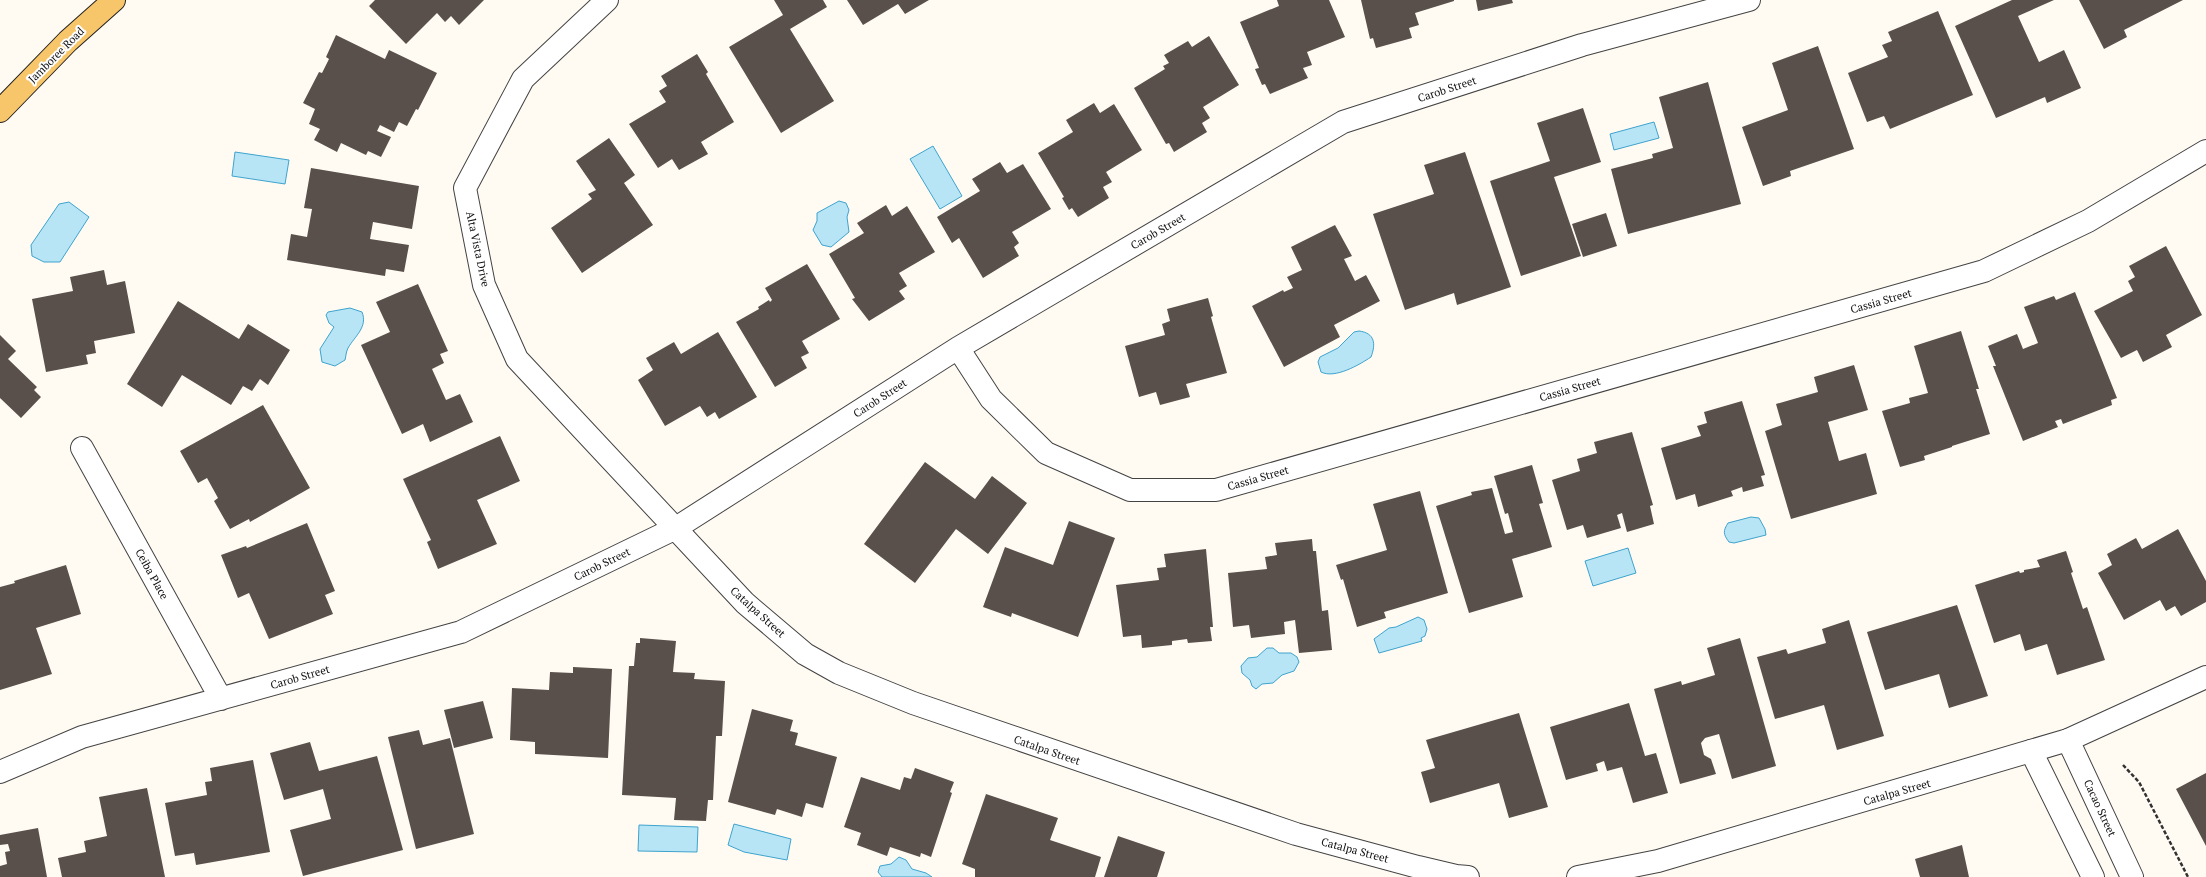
<svg xmlns="http://www.w3.org/2000/svg" width="2206" height="877" font-family="'PT Serif',serif">
  <rect width="100%" height="100%" fill="#fffbf3"/>
  <path fill="#b7e5f6" stroke="#3ea3cd" d="M 1654,122 L 1659,138 L 1614,150 L 1610,134 Z
    M 933,146 L 962,196 L 940,209 L 910,159 Z
    M 235,152 L 289,160 L 285,184 L 232,176 Z
    M 839,201 L 846,203 L 849,210 L 847,217 L 849,232 L 831,247 L 822,245 L 813,230 L 817,221 L 817,213 Z
    M 69,202 L 89,217 L 60,262 L 44,262 L 32,256 L 31,245 L 59,204 Z
    M 350,308 L 362,312 C 368,327 355,336 348,348 C 346,352 346,356 345,360 L 335,366 L 322,362 L 320,349 L 334,327 L 329,323 L 326,315 L 328,312 Z
    M 1359,331 C 1375,333 1376,344 1371,357 C 1359,365 1335,379 1321,372 L 1318,362 L 1320,357 L 1338,348 L 1354,332 Z
    M 1751,517 L 1759,518 L 1765,529 L 1766,535 L 1734,543 L 1729,542 C 1723,534 1723,531 1728,523 Z
    M 1628,548 L 1636,573 L 1593,586 L 1585,561 Z
    M 1418,617 L 1424,620 L 1427,629 L 1425,636 L 1421,638 L 1422,641 L 1379,653 L 1374,639 L 1389,628 L 1396,627 Z
    M 1267,648 L 1273,648 L 1279,653 L 1291,653 L 1297,657 L 1299,662 L 1294,671 L 1282,675 L 1273,683 L 1262,684 L 1256,689 L 1252,686 L 1250,680 L 1242,673 L 1241,666 L 1248,658 L 1257,657 Z
    M 734,824 L 791,839 L 787,860 L 744,852 L 728,845 Z
    M 639,825 L 698,827 L 697,852 L 638,851 Z
    M 899,857 L 906,860 L 912,869 L 926,873 L 932,877 L 882,877 L 878,872 L 880,866 L 891,864 Z"/>
  <path fill="#59504c" d="M 375,0 L 484,0 L 459,25 L 451,16 L 445,22 L 437,13 L 406,44 L 369,6 Z
    M 774,0 L 823,0 L 827,7 L 790,29 L 834,101 L 781,133 L 729,47 L 783,15 Z
    M 847,0 L 929,0 L 905,14 L 898,4 L 863,25 Z
    M 1277,0 L 1329,0 L 1345,37 L 1307,52 L 1312,65 L 1303,68 L 1308,78 L 1270,94 L 1265,84 L 1262,85 L 1255,69 L 1259,68 L 1240,22 L 1279,6 Z
    M 1361,0 L 1454,0 L 1454,1 L 1415,13 L 1419,25 L 1409,28 L 1412,38 L 1376,48 L 1373,38 L 1370,39 Z
    M 1476,0 L 1512,0 L 1513,3 L 1478,11 Z
    M 2012,0 L 2054,0 L 2018,16 L 2039,62 L 2064,50 L 2081,88 L 2047,103 L 2045,97 L 1996,118 L 1955,26 Z
    M 2079,0 L 2183,0 L 2124,30 L 2127,37 L 2104,49 Z
    M 1938,11 L 1973,95 L 1890,129 L 1884,116 L 1867,122 L 1848,73 L 1888,57 L 1882,45 L 1892,41 L 1888,32 Z
    M 336,35 L 385,59 L 389,50 L 437,73 L 418,110 L 416,109 L 407,126 L 399,122 L 394,132 L 380,125 L 377,131 L 391,137 L 381,157 L 368,151 L 366,155 L 341,143 L 337,152 L 314,140 L 320,129 L 309,124 L 315,109 L 303,103 L 319,72 L 322,73 L 329,59 L 326,57 Z
    M 1209,36 L 1239,85 L 1203,107 L 1210,118 L 1202,123 L 1207,132 L 1174,152 L 1169,143 L 1166,144 L 1134,88 L 1165,69 L 1163,66 L 1169,63 L 1164,55 L 1188,41 L 1192,47 Z
    M 1818,46 L 1854,149 L 1790,171 L 1791,176 L 1763,186 L 1742,127 L 1788,110 L 1772,63 Z
    M 697,54 L 708,72 L 706,74 L 734,122 L 701,142 L 708,154 L 679,170 L 672,159 L 658,168 L 629,124 L 666,102 L 659,91 L 667,86 L 661,76 Z
    M 1708,82 L 1741,204 L 1628,234 L 1611,169 L 1653,158 L 1652,154 L 1673,148 L 1659,97 Z
    M 1094,103 L 1100,113 L 1114,104 L 1142,150 L 1106,172 L 1112,182 L 1103,187 L 1109,198 L 1078,217 L 1072,208 L 1069,210 L 1062,198 L 1064,197 L 1038,153 L 1073,132 L 1066,120 Z
    M 1583,108 L 1601,162 L 1554,177 L 1581,256 L 1521,276 L 1490,181 L 1550,161 L 1537,123 Z
    M 609,138 L 635,175 L 624,183 L 653,225 L 582,273 L 551,228 L 592,199 L 588,194 L 596,190 L 576,161 Z
    M 1465,152 L 1511,287 L 1457,305 L 1454,293 L 1405,310 L 1373,214 L 1434,194 L 1424,165 Z
    M 1000,162 L 1007,173 L 1023,164 L 1051,209 L 1012,232 L 1019,243 L 1014,247 L 1019,256 L 983,278 L 959,238 L 952,243 L 937,217 L 980,191 L 972,179 Z
    M 311,168 L 419,186 L 412,229 L 373,222 L 370,239 L 409,245 L 404,272 L 386,269 L 385,276 L 287,260 L 291,234 L 307,237 L 312,209 L 304,208 Z
    M 886,205 L 892,216 L 907,206 L 935,252 L 899,273 L 907,286 L 899,291 L 905,299 L 869,321 L 852,299 L 855,298 L 829,254 L 864,233 L 857,223 Z
    M 1606,213 L 1617,246 L 1583,257 L 1572,224 Z
    M 1335,225 L 1352,256 L 1344,259 L 1355,281 L 1366,275 L 1380,301 L 1334,325 L 1340,337 L 1284,367 L 1252,306 L 1283,290 L 1284,292 L 1293,288 L 1287,277 L 1302,270 L 1291,247 Z
    M 2166,246 L 2202,315 L 2166,335 L 2172,347 L 2143,362 L 2137,350 L 2121,358 L 2094,311 L 2133,291 L 2128,281 L 2135,277 L 2129,266 Z
    M 807,264 L 840,319 L 802,341 L 809,353 L 801,357 L 807,368 L 775,387 L 736,322 L 759,309 L 758,307 L 769,300 L 770,302 L 772,300 L 765,288 Z
    M 104,270 L 107,285 L 125,281 L 135,333 L 94,341 L 96,353 L 86,355 L 88,364 L 46,372 L 32,299 L 73,291 L 70,277 Z
    M 418,284 L 448,351 L 440,354 L 444,363 L 432,369 L 446,400 L 460,394 L 473,422 L 430,442 L 423,424 L 402,434 L 361,345 L 390,332 L 376,302 Z
    M 2075,292 L 2117,398 L 2111,400 L 2112,405 L 2063,424 L 2061,419 L 2055,421 L 2058,427 L 2023,441 L 1993,366 L 1996,366 L 1988,346 L 2017,334 L 2023,349 L 2038,343 L 2024,307 L 2054,296 L 2056,300 Z
    M 1208,298 L 1213,316 L 1211,317 L 1227,373 L 1186,384 L 1190,397 L 1160,405 L 1156,392 L 1139,397 L 1125,346 L 1165,335 L 1162,324 L 1170,321 L 1167,309 Z
    M 178,301 L 239,339 L 248,324 L 290,350 L 268,385 L 260,379 L 252,391 L 243,386 L 231,405 L 182,375 L 162,407 L 127,384 Z
    M 1961,331 L 1979,389 L 1976,389 L 1990,434 L 1952,446 L 1952,447 L 1924,456 L 1925,460 L 1900,467 L 1882,411 L 1910,403 L 1909,398 L 1928,393 L 1914,346 Z
    M 718,332 L 757,397 L 719,419 L 715,412 L 707,417 L 700,406 L 665,426 L 638,380 L 653,370 L 646,358 L 674,342 L 681,354 Z
    M 0,335 L 16,351 L 8,359 L 37,387 L 34,390 L 41,397 L 21,418 L 0,398 Z
    M 1854,365 L 1868,410 L 1828,422 L 1839,461 L 1866,453 L 1877,494 L 1791,519 L 1765,431 L 1782,425 L 1776,404 L 1818,392 L 1814,377 Z
    M 1742,401 L 1765,475 L 1761,476 L 1764,486 L 1743,492 L 1742,487 L 1731,491 L 1733,496 L 1698,507 L 1695,494 L 1676,500 L 1661,448 L 1701,436 L 1697,426 L 1707,423 L 1704,412 Z
    M 263,405 L 310,488 L 250,522 L 249,519 L 230,529 L 214,501 L 218,498 L 207,478 L 198,483 L 180,451 Z
    M 1632,432 L 1653,505 L 1650,506 L 1654,524 L 1627,532 L 1622,513 L 1617,515 L 1621,528 L 1587,538 L 1583,525 L 1567,530 L 1552,480 L 1580,471 L 1577,459 L 1597,453 L 1594,442 Z
    M 500,436 L 520,481 L 477,500 L 497,544 L 438,569 L 427,542 L 431,540 L 403,479 Z
    M 925,462 L 975,499 L 992,476 L 1027,503 L 988,554 L 956,529 L 915,583 L 864,544 Z
    M 1532,465 L 1543,503 L 1539,504 L 1552,547 L 1512,559 L 1523,597 L 1469,613 L 1436,506 L 1472,495 L 1471,492 L 1492,488 L 1505,534 L 1513,532 L 1508,513 L 1505,514 L 1494,476 Z
    M 1420,491 L 1448,593 L 1384,612 L 1386,618 L 1357,627 L 1343,579 L 1341,580 L 1336,565 L 1387,550 L 1373,504 Z
    M 1069,521 L 1115,538 L 1078,637 L 1012,613 L 1011,617 L 983,607 L 1005,547 L 1053,565 Z
    M 307,523 L 335,591 L 325,595 L 333,614 L 269,639 L 249,593 L 238,598 L 221,555 L 246,546 L 247,548 Z
    M 2178,529 L 2206,581 L 2206,602 L 2181,616 L 2175,606 L 2166,611 L 2160,600 L 2124,620 L 2098,573 L 2112,565 L 2107,554 L 2136,538 L 2142,549 Z
    M 1312,539 L 1313,551 L 1316,551 L 1322,611 L 1328,610 L 1332,650 L 1299,653 L 1295,620 L 1284,622 L 1285,634 L 1251,638 L 1249,625 L 1233,627 L 1228,573 L 1267,569 L 1265,557 L 1277,555 L 1275,543 Z
    M 1206,549 L 1213,627 L 1210,627 L 1212,641 L 1188,643 L 1187,639 L 1172,641 L 1172,645 L 1142,648 L 1141,635 L 1123,637 L 1116,585 L 1159,580 L 1157,568 L 1166,567 L 1164,554 Z
    M 2066,551 L 2073,572 L 2071,573 L 2083,609 L 2087,607 L 2105,660 L 2057,675 L 2047,644 L 2025,651 L 2020,634 L 1994,643 L 1975,585 L 2019,571 L 2020,573 L 2024,572 L 2024,570 L 2040,567 L 2037,560 Z
    M 66,565 L 81,614 L 36,628 L 52,674 L 0,690 L 0,587 L 15,583 L 14,581 Z
    M 1957,605 L 1988,696 L 1949,708 L 1939,674 L 1885,690 L 1867,632 Z
    M 1849,620 L 1884,736 L 1837,750 L 1824,705 L 1775,719 L 1757,657 L 1786,649 L 1788,654 L 1826,643 L 1822,629 Z
    M 640,638 L 676,641 L 673,672 L 695,673 L 694,679 L 725,681 L 722,736 L 716,736 L 713,800 L 708,800 L 706,821 L 674,820 L 676,798 L 622,795 L 629,666 L 634,666 L 636,643 L 640,643 Z
    M 1740,638 L 1776,766 L 1732,779 L 1719,734 L 1705,738 L 1701,743 L 1704,755 L 1711,759 L 1716,774 L 1680,784 L 1654,689 L 1681,681 L 1682,685 L 1715,675 L 1707,648 Z
    M 573,667 L 612,669 L 608,758 L 535,754 L 535,742 L 510,740 L 512,688 L 549,690 L 550,672 L 573,673 Z
    M 483,701 L 493,738 L 454,748 L 444,710 Z
    M 1629,703 L 1645,756 L 1656,753 L 1668,793 L 1633,803 L 1622,767 L 1607,771 L 1604,761 L 1596,764 L 1598,771 L 1566,780 L 1550,727 Z
    M 752,709 L 793,720 L 790,731 L 798,733 L 795,745 L 837,757 L 823,808 L 806,803 L 802,817 L 777,809 L 775,815 L 728,802 Z
    M 1519,713 L 1548,807 L 1509,818 L 1499,783 L 1430,803 L 1421,772 L 1435,768 L 1426,740 Z
    M 419,730 L 423,745 L 450,738 L 474,834 L 416,849 L 388,737 Z
    M 310,742 L 319,771 L 377,756 L 403,850 L 303,876 L 290,830 L 331,819 L 323,789 L 284,800 L 270,753 Z
    M 253,760 L 270,852 L 196,865 L 194,853 L 175,856 L 165,803 L 207,795 L 205,782 L 212,781 L 210,768 Z
    M 915,768 L 954,782 L 950,792 L 952,793 L 931,857 L 921,853 L 920,857 L 890,847 L 887,856 L 857,845 L 861,833 L 844,827 L 861,777 L 900,790 L 904,777 L 911,779 Z
    M 2206,773 L 2206,846 L 2176,789 Z
    M 147,788 L 165,877 L 62,877 L 58,858 L 86,852 L 84,841 L 107,836 L 99,797 Z
    M 986,794 L 1058,818 L 1050,840 L 1101,857 L 1095,877 L 975,877 L 975,869 L 962,864 Z
    M 38,828 L 47,877 L 0,877 L 0,866 L 7,864 L 5,852 L 10,851 L 8,844 L 0,845 L 0,835 Z
    M 1118,836 L 1165,852 L 1157,877 L 1104,877 Z
    M 1962,845 L 1969,877 L 1920,877 L 1915,859 Z"/>
  <g fill="none" stroke-linecap="round" stroke-linejoin="round">
    <defs>
      <path id="minor" d="M 607,0 L 523,79 L 465,188 L 484,285 L 517,359 L 745,603 L 805,654 L 839,673 L 913,703 L 1296,834 L 1418,867 L 1456,876 L 1468,877
        M 958,348 L 991,399 L 1046,453 L 1130,490 L 1216,490 L 1984,271 L 2088,221 L 2206,151
        M 82,448 L 221,699
        M 0,772 L 82,737 L 461,632 L 676,528 L 958,348 L 1343,122 L 1582,45 L 1749,0
        M 1578,877 L 1658,861 L 2068,740 L 2206,677"/>
      <path id="tertiary" d="M 2068,740 L 2132,877
        M 2031,751 L 2093,877"/>
      <path id="primary" d="M 0,111 L 68,41 L 114,0"/>
    </defs>
    <use href="#minor" stroke="#434343" stroke-width="24"/>
    <use href="#tertiary" stroke="#434343" stroke-width="24"/>
    <use href="#primary" stroke="#212121" stroke-width="24"/>
    <path stroke="#323232" stroke-width="2.5" stroke-dasharray="4 2" stroke-linecap="butt" d="M 2123,765 L 2139,782 L 2188,877"/>
    <use href="#minor" stroke="#fff" stroke-width="22"/>
    <use href="#tertiary" stroke="#fff" stroke-width="22"/>
    <use href="#primary" stroke="#f8c66a" stroke-width="22"/>
  </g>
  <g text-anchor="middle" stroke-width="4" stroke-linejoin="round" paint-order="stroke">
    <g font-size="11" fill="#101010" stroke="#fff">
      <text transform="translate(56 55) rotate(-45)" y="4">Jamboree Road</text>
      <text transform="translate(1447 89) rotate(-18)" y="4">Carob Street</text>
      <text transform="translate(1158 231) rotate(-30)" y="4">Carob Street</text>
      <text transform="translate(478 249) rotate(78)" y="4">Alta Vista Drive</text>
      <text transform="translate(1881 301) rotate(-16)" y="4">Cassia Street</text>
      <text transform="translate(1570 389) rotate(-16)" y="4">Cassia Street</text>
      <text transform="translate(880 398) rotate(-33)" y="4">Carob Street</text>
      <text transform="translate(1258 478) rotate(-16)" y="4">Cassia Street</text>
      <text transform="translate(602 564) rotate(-26)" y="4">Carob Street</text>
      <text transform="translate(152 574) rotate(61)" y="4">Ceiba Place</text>
      <text transform="translate(758 612) rotate(42)" y="4">Catalpa Street</text>
      <text transform="translate(300 677) rotate(-16)" y="4">Carob Street</text>
      <text transform="translate(1047 750) rotate(19)" y="4">Catalpa Street</text>
      <text transform="translate(1897 792) rotate(-16)" y="4">Catalpa Street</text>
      <text transform="translate(2100 808) rotate(65)" y="4">Cacao Street</text>
      <text transform="translate(1355 850) rotate(15)" y="4">Catalpa Street</text>
    </g>
  </g>
</svg>
